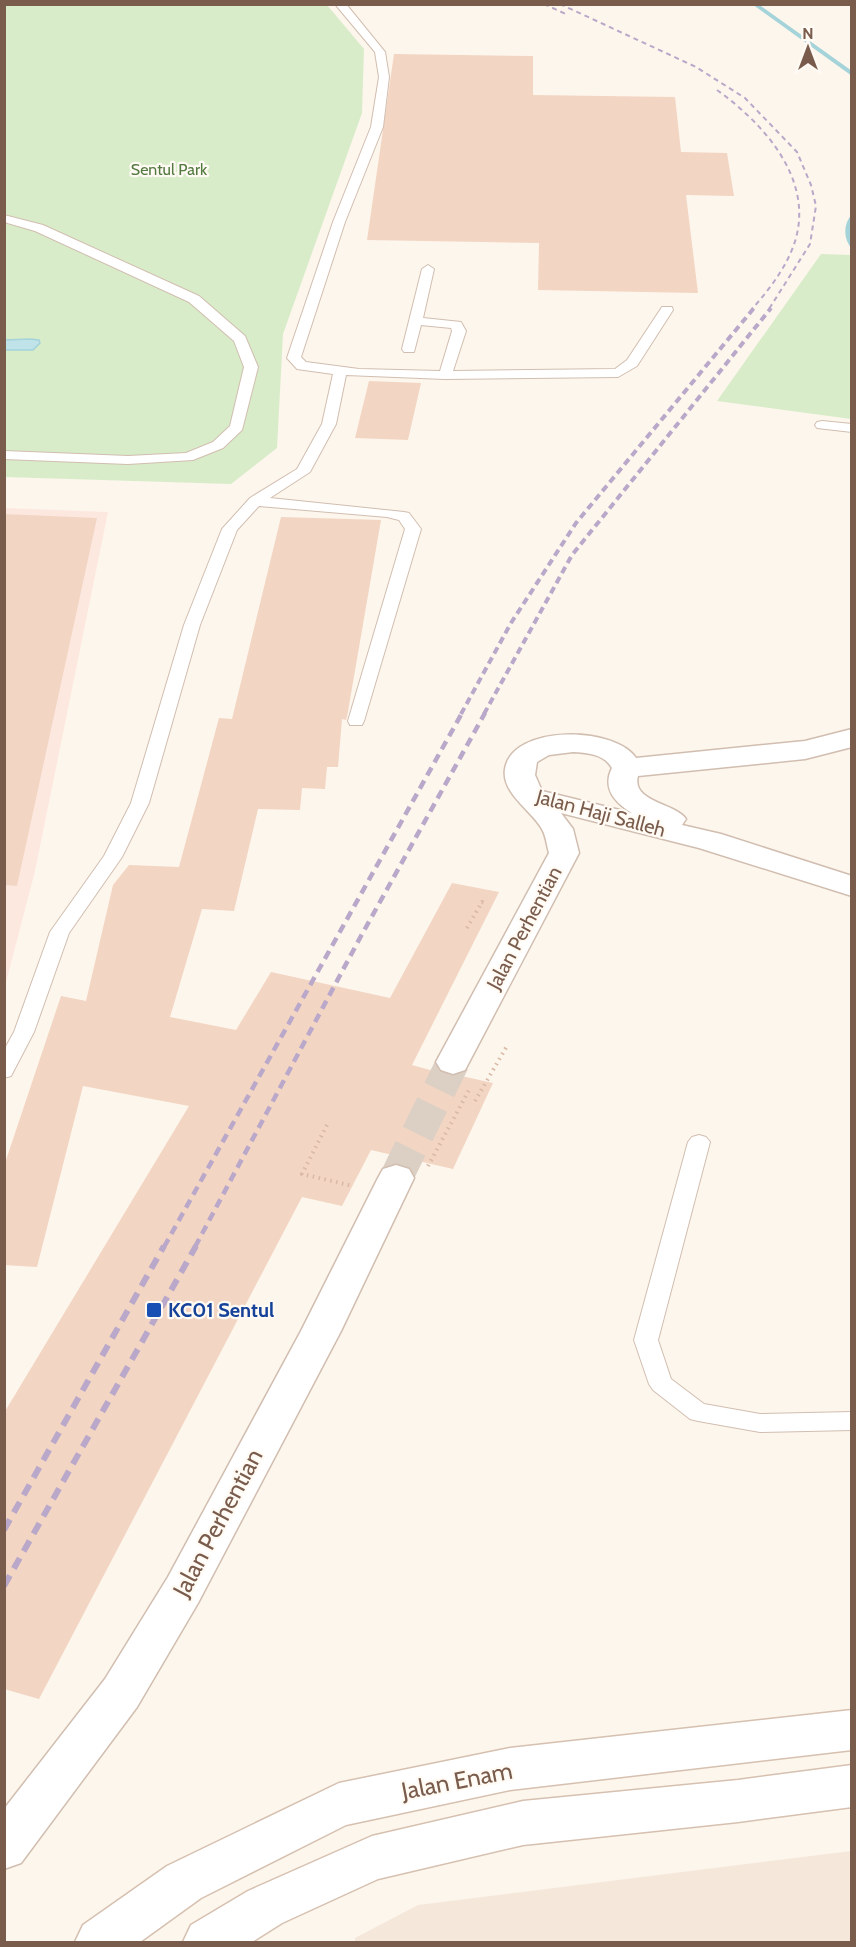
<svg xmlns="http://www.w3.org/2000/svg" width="856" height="1947" font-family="Cabin,sans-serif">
  <rect width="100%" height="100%" fill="#fdf6ec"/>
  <path fill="#f5e8da" d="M 851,1851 L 851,1942 L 355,1942 L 355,1938 L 418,1905 Z"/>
  <path fill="#fde8e0" d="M 5,508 L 108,512 L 35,871 L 5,986 Z"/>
  <path fill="#d8ecc9" d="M 5,5 L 327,5 L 364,49 L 362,113 L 283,334 L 277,448 L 231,484 L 5,477 Z
    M 821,254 L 851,255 L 851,419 L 717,401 Z"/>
  <path fill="#bfe3e8" stroke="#a5d3da" stroke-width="1.5" d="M 30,339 L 39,340 L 40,343 L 33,350 L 5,350 L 5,340 Z"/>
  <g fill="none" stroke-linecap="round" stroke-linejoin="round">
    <path fill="#a5d3da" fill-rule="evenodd" d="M 752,4 L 758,4 L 852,71 L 852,76 Z
      M 852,214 L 852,249 C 843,239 843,224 852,214 Z"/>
  </g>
  <path fill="#f3d5c3" d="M 394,54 L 533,56 L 533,95 L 675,97 L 681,152 L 727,153 L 734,196 L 686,195 L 698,293 L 538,290 L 539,243 L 367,240 Z
    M 369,381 L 421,383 L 408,440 L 355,438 Z
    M 4,514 L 97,518 L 17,886 L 4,885 Z
    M 281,517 L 381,520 L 347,717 L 346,720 L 342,719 L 338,767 L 327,767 L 325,789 L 302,788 L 300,810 L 258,809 L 234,911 L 202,909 L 170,1017 L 236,1030 L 271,972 L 390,998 L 452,883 L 499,892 L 412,1065 L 452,1076 L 457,1075 L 493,1083 L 453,1169 L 371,1150 L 342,1206 L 302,1197 L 39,1699 L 4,1689 L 4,1413 L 189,1106 L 83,1086 L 37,1267 L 4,1265 L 4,1166 L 61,996 L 86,1001 L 113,885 L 129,865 L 179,867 L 219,718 L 232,719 Z"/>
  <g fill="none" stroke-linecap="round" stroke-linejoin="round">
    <path stroke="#dcd0c4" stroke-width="33" stroke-dasharray="33 16" stroke-linecap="butt" d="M 396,1178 L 453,1062"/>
    <defs>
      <path id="service" d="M 335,4 L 346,4 L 385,52 L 389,77 L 383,127 L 345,222 L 301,357 L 306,362 L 359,369 L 440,371 L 452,331 L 451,328 L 421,325 L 414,352 L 404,352 L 402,349 L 422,269 L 428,265 L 434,269 L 423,318 L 461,322 L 466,331 L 453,371 L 615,369 L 627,360 L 662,307 L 672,307 L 673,310 L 637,366 L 618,377 L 445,379 L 346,375 L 336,424 L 310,472 L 270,498 L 404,512 L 409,513 L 421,529 L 364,721 L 362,725 L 350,725 L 348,721 L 405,529 L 399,520 L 387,517 L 259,506 L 237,530 L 200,625 L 149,803 L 122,857 L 69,933 L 34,1032 L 11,1076 L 4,1078 L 4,1050 L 14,1032 L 50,932 L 104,856 L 131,803 L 184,625 L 222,529 L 250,498 L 297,469 L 322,424 L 333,374 L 297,369 L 287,358 L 333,222 L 371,127 L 379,77 L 375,52 Z
        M 4,215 L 43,225 L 199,296 L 245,336 L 258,367 L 242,430 L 223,448 L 193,460 L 128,464 L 4,459 L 4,451 L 128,456 L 186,453 L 213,442 L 230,426 L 244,367 L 234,341 L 189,302 L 35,231 L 4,222 Z
        M 822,421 L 852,424 L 852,432 L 817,428 L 815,425 L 817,422 Z
        M 699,1135 L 706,1137 L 710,1142 L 658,1340 L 671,1379 L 704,1404 L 760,1414 L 852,1412 L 852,1430 L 760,1432 L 698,1421 L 690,1419 L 653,1390 L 649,1384 L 634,1340 L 688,1142 L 692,1137 Z"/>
      <path id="minor" d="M 852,729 L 852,747 L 805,759 L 638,776 C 631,802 675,803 686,819 L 682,825 L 721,834 L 852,876 L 852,896 L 699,848 L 561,813 L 573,829 L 579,853 L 465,1070 L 453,1074 L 441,1070 L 436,1062 L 549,853 C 547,846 546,837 543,831 C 534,812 501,794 505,769 C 512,724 615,726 636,758 L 805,741 ZM 573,752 C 588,753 604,754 612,768 C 602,788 614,802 632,813 L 542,791 L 535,775 L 537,762 L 549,755 Z
        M 396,1165 L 409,1169 L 414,1178 L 341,1331 L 198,1603 L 137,1707 L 21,1863 L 4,1869 L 4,1809 L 105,1679 L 168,1577 L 301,1331 L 378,1178 L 383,1169 Z"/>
      <path id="secondary" d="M 852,1710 L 852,1750 L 510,1790 L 346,1825 L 201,1898 L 140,1942 L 75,1942 L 83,1925 L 167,1866 L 339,1783 L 510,1748 Z
        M 852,1765 L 852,1807 L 738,1822 L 523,1845 L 378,1879 L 282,1923 L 252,1942 L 183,1942 L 191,1925 L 248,1891 L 372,1836 L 523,1801 L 738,1780 Z"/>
    </defs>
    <use href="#service" stroke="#d1beb0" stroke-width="2"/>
    <use href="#minor" stroke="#d1beb0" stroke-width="3"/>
    <use href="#secondary" stroke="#d6c0b0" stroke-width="3"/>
    <path stroke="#d9b8a5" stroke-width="4" stroke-dasharray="1.5 4.5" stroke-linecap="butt" d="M 467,928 L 482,902 L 486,904
      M 475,1101 L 507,1046
      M 327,1125 L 302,1174 L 353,1186
      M 428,1166 L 469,1090"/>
    <use href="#service" fill="#fff" fill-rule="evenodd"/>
    <use href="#minor" fill="#fff" fill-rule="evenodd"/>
    <use href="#secondary" fill="#fff" fill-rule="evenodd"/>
    <path stroke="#b9a8c9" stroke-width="2" stroke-dasharray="5 4" stroke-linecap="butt" d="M 544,4 L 568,15
      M 560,4 L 696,67 L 745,98 L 797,152 L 811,185 L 816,206 L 810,244 L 769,309
      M 717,90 C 767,126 820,186 791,252 C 782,273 767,292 752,309"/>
    <path stroke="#b9a8c9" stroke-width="4" stroke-dasharray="7 4.5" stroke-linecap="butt" d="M 461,714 L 511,623 L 576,523 L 754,308
      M 484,714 L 572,555 L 771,308"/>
    <path stroke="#b9a8c9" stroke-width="4.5" stroke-dasharray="9 6" stroke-linecap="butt" d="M 164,1247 L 462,713
      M 195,1247 L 361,936 L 485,713"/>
    <path stroke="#b9a8c9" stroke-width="6" stroke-dasharray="12 8" stroke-linecap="butt" d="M 4,1530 L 164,1246
      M 4,1586 L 196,1246"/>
  </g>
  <rect fill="#1a4fb4" stroke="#fffaf3" stroke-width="2" x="146" y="1302" width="16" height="16" rx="3"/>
  <g text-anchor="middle" stroke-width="4.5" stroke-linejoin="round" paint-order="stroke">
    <g font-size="16" fill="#537a41" stroke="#fffaf3">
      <text x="169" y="175">Sentul Park</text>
    </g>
    <g font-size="20" fill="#7a5c4d" stroke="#fffaf3">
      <text transform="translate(601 813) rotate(15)" y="7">Jalan Haji Salleh</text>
      <text transform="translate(524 928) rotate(-62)" y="7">Jalan Perhentian</text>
    </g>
    <g font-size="20" font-weight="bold" fill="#164399" stroke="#fffaf3" text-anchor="start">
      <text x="168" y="1317">KC01 Sentul</text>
    </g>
    <g font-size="24" fill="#7a5c4d" stroke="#fffaf3">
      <text transform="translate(218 1523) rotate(-62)" y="8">Jalan Perhentian</text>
      <text transform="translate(457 1781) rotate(-11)" y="8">Jalan Enam</text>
    </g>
  </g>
  <rect width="856" height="1947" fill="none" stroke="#7a5c4d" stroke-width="12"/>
  <g transform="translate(808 48)" stroke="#fffaf3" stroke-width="4.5" paint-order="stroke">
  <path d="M0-4.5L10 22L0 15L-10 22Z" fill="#7a5c4d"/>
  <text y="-9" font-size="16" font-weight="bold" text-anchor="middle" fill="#7a5c4d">N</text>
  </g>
</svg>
